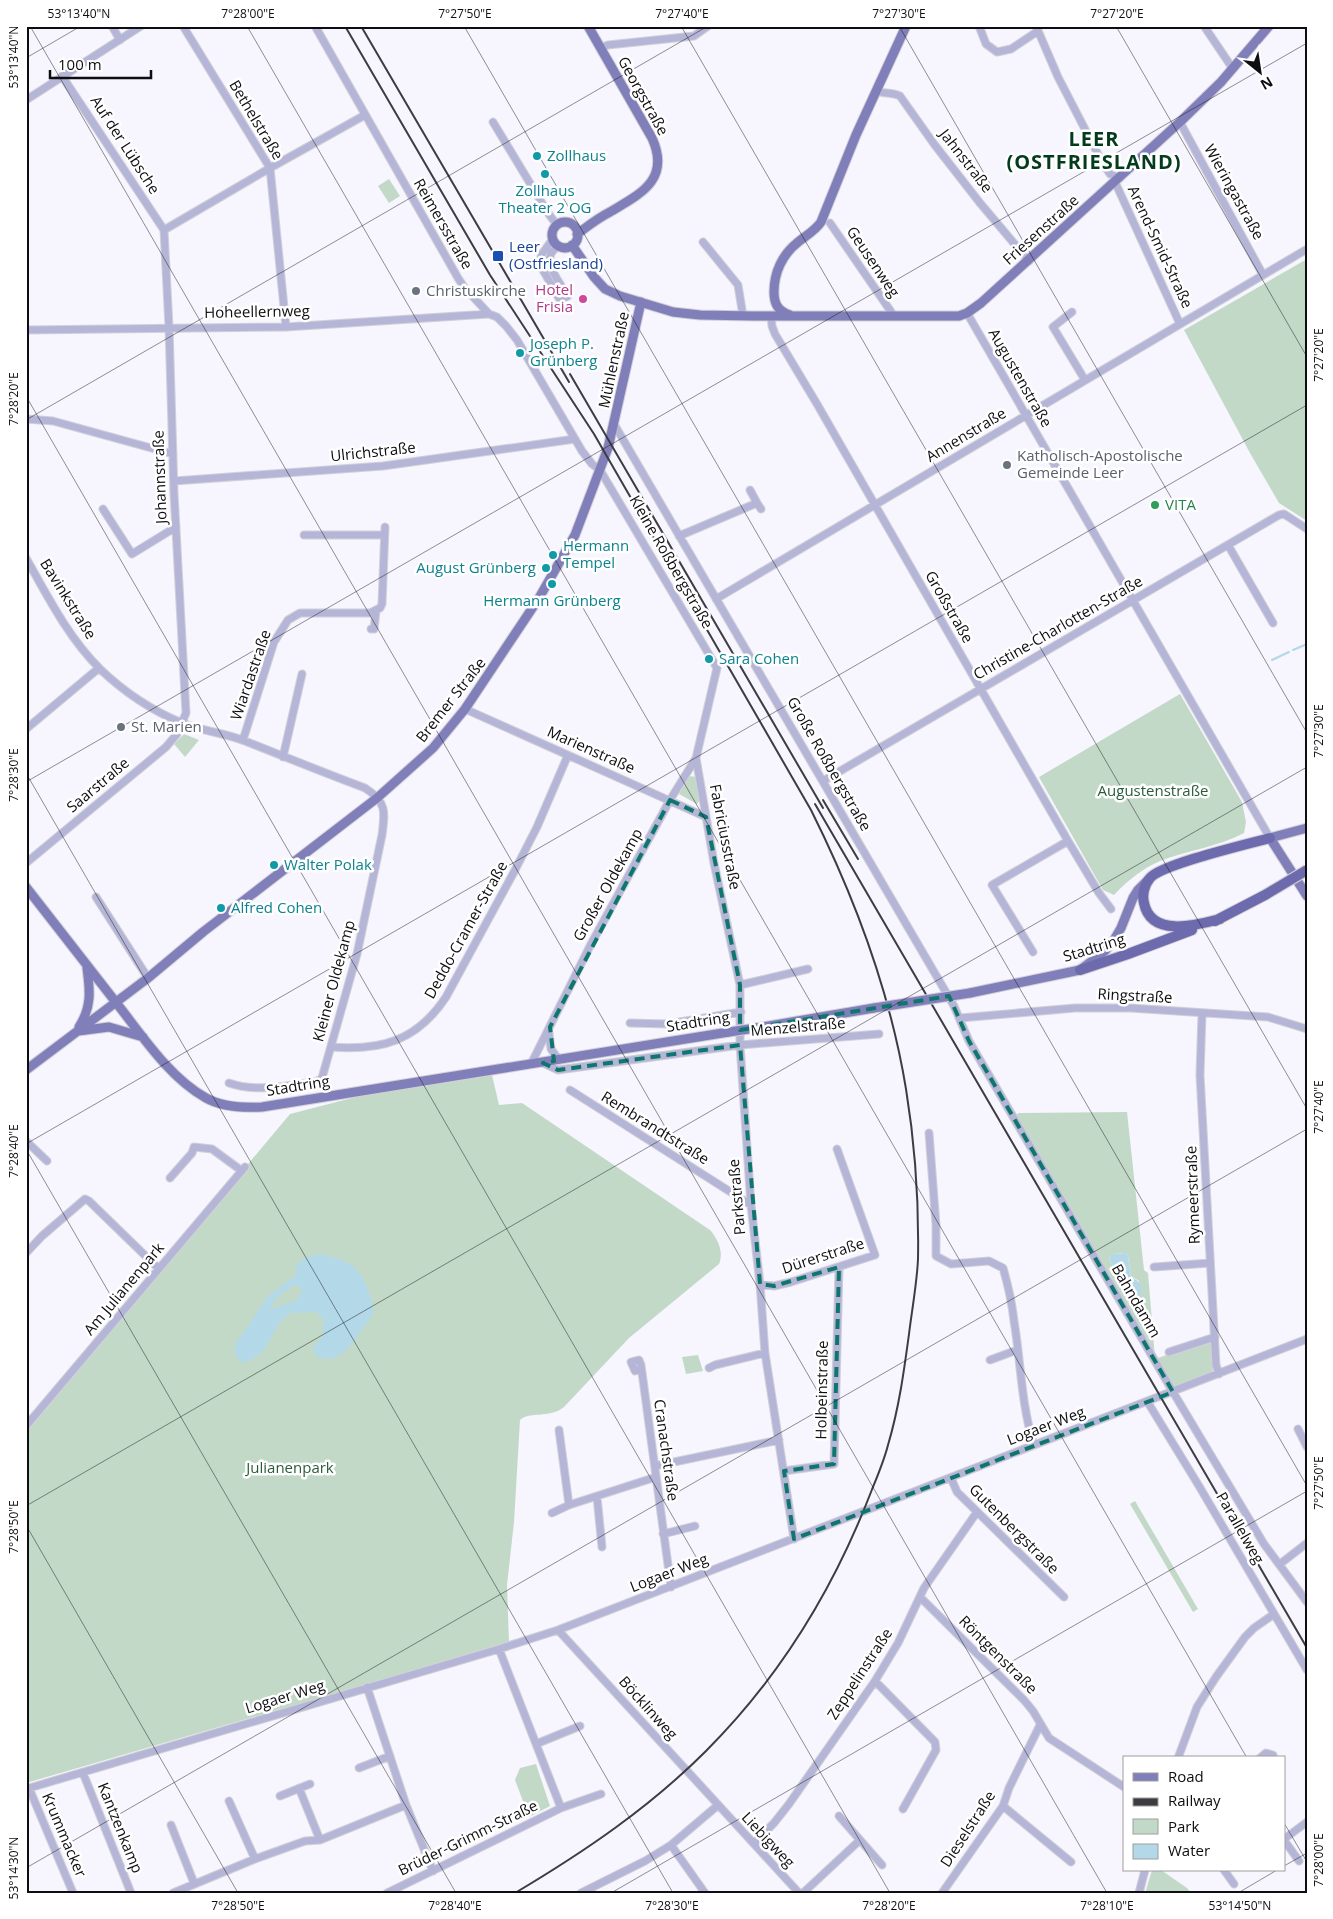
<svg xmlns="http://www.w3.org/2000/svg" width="1333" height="1919" font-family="'Open Sans',sans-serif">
  <rect width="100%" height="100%" fill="#f7f5fd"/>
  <path fill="#c3d9c8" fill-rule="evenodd" d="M 389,179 L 400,196 L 389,203 L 378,186 Z
    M 1307,259 L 1307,521 L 1279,503 L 1250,453 L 1184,330 Z
    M 1180,694 L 1242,802 L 1246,822 L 1244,833 C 1218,847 1188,850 1160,861 C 1143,868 1127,881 1114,895 L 1103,890 L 1039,777 Z
    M 184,734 L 199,740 L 185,757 L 174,744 Z
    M 689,776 L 697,777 L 700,800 L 697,804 L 679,794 Z
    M 492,1075 L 499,1105 L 522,1103 L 710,1230 C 718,1239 724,1252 719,1264 L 629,1338 L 564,1407 C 549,1419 529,1411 520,1420 L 514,1522 L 507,1585 L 509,1643 L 26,1783 L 26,1429 L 290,1114 L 383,1090 Z
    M 1127,1112 L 1144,1270 L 1148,1273 L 1155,1358 L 1014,1116 L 1019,1113 ZM 1112,1254 L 1126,1253 L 1128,1256 L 1131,1276 L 1139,1281 L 1139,1310 L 1109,1259 Z
    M 1211,1339 L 1213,1375 L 1173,1388 L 1158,1363 L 1158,1358 Z
    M 698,1355 L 703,1371 L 686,1374 L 682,1357 Z
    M 1135,1501 L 1198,1609 L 1193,1612 L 1130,1504 Z
    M 536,1764 L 550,1806 L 529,1817 L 515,1780 L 520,1768 Z
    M 1152,1870 L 1161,1870 L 1187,1888 L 1191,1893 L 1148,1893 L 1146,1890 Z"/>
  <path fill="#b3d8e7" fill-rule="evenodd" d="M 320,1254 C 332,1257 347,1260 356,1269 C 363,1276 375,1302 373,1312 C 371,1319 365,1325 360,1332 C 350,1347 339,1364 318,1357 L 312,1348 L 323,1336 L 323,1318 L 316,1312 L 290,1313 C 268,1327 276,1351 244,1363 C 235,1358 234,1352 236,1343 L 268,1296 L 295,1276 L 297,1273 L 295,1267 C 303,1257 308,1256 320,1254 ZM 294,1285 L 299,1286 L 301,1289 L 300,1295 L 296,1301 L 270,1309 L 276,1298 Z
    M 1112,1254 L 1126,1253 L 1128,1256 L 1131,1276 L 1140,1283 L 1143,1308 L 1140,1311 L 1137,1308 L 1109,1259 Z"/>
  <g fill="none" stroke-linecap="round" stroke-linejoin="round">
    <path stroke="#b3d8e7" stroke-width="2" d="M 1293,650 L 1307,644
      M 1272,660 L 1289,652"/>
    <defs>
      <path id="minor" d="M 112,26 L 120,40
        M 183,26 L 270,168 L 286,327
        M 315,26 L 458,278 L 464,287 L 489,314 L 497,317 L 506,326 L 517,340 L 582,451 L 592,464 L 600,470 L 717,668 L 696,758 L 714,863 L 740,985 L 740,1045 L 751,1205 L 760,1284 L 765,1353 L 794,1539
        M 979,26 L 986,44 L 997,52 L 1011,49 L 1038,31
        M 1036,26 L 1058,77 L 1102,162 L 1110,174 L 1120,178
        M 1204,26 L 1233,69
        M 600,48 L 608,45 L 694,36 L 708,26
        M 62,76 L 164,230
        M 876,91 C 884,94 892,92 900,96 L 934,144 L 980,203 L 1029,261
        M 26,100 L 141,26
        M 1181,121 L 1182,126 L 1263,275
        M 493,122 L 548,213 L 557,225
        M 1115,182 L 1180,324
        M 830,223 L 894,316
        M 164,230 L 270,168 L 365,115
        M 703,242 L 738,285 L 743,316
        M 550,243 L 542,254 L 539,263 L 560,300 L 568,296 C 561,285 541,260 554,250
        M 1072,312 L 1053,327 L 1085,380
        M 967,313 L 1270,838
        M 771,316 L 772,326 L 775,334 L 817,404 L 1068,841 L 1099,893 L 1111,909
        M 26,330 L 286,327 L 489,314
        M 26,419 L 53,421 L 173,454
        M 614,424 L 954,1006 L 969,1041 L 1173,1392 L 1264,1544 L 1307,1602
        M 174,481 L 383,466 L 575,439
        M 750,490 L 757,503
        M 103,509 L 132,554 L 176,527
        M 304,535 L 384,535
        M 679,536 L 757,503 L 761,509
        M 1228,545 L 1273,623
        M 26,558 C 48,597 68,637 100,669 C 123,691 153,711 182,723 C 202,731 225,733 245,741 C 285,757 325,773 365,788 C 387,802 385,812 382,835 L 357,954 L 322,1078 L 316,1082 C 287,1085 257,1093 229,1083
        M 716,599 L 1307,249
        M 371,629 L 374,629 L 376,611
        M 465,709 L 706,817
        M 26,729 L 99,668
        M 243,740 L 274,642 L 288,620 L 300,613 L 370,613 L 380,608 L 382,604 L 385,527
        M 283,757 L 302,674
        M 823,781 L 1279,515 L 1284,514 L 1307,529
        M 26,863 L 166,747 L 177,734 L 186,713 L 174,493 L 169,327 L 164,230
        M 96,897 L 148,978
        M 1033,952 L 992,885 L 1068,841
        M 740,985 L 808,969
        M 1202,1014 L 1200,1075 L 1216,1365 L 1219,1374
        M 960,1018 L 1075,1008 L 1130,1008 L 1268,1017 L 1307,1029
        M 630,1023 L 667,1024 L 741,1012
        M 549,1033 L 551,1049 L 559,1060
        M 331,1047 C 381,1051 417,1041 446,997 L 514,872 L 537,827 L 568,755
        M 543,1063 L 558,1070 L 740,1045 L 879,1034
        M 531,1064 L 590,946 L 670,800 L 696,758
        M 570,1090 L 751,1205
        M 929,1133 L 936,1225 L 936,1256 L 951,1264 L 989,1261 L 1003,1268 C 1008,1285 1012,1303 1014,1321 C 1021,1362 1021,1405 1034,1445
        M 26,1141 L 47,1161
        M 170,1178 L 192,1153 L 194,1147 L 212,1149 L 242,1171
        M 26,1253 L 42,1236 L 85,1199 L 89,1201 L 159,1269
        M 1154,1267 L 1210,1263
        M 760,1284 L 774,1286 L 791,1282 L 875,1255 L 837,1149
        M 1169,1352 L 1215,1337
        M 990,1360 L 1017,1350
        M 709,1368 L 715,1365 L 765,1353
        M 641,1369 L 635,1371 L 631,1362 L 639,1360 L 641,1365 L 671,1587
        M 1147,1401 L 1199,1486 L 1307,1670
        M 26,1426 L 245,1167
        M 1298,1429 L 1307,1447
        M 559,1430 L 569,1505
        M 655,1466 L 779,1440
        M 784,1471 L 834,1464 L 839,1267
        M 951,1478 L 957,1492 L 1064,1597
        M 597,1497 L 602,1547
        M 552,1513 L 569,1505 L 656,1477
        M 663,1534 L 695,1526
        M 1280,1564 L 1307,1543
        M 920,1597 L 1024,1700 L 1033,1711 L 1049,1738 L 1124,1787
        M 558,1630 L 799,1893
        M 875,1681 L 935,1742 L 936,1750 L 903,1809
        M 367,1687 L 406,1805 L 433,1871
        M 536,1744 L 580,1726
        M 1178,1758 L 1197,1707 L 1216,1677 L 1245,1637 L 1254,1628 L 1274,1614
        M 1260,1758 L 1266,1753 L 1273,1755
        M 359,1768 L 390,1756
        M 83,1773 L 131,1893
        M 29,1788 L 73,1893
        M 299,1788 L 320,1840
        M 26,1789 L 499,1649 L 558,1630 L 1307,1339
        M 280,1796 L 310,1784
        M 229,1801 L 255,1859
        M 1003,1806 L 1071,1862
        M 561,1808 L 601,1794
        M 839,1816 L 860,1840
        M 171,1825 L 194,1883
        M 1284,1839 L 1307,1822
        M 1284,1840 L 1299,1861
        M 754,1843 L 774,1823 L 789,1804 L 875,1681 L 898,1643 L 924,1588 L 977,1512
        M 671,1845 L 705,1893
        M 1224,1870 L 1234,1884
        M 173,1893 L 255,1859 L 305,1841 L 320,1840 L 406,1805
        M 387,1893 L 561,1808 L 499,1649
        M 581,1893 L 645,1861 L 671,1845 L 717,1806
        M 803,1893 L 860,1840 L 882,1865
        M 942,1893 L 1003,1806 L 1009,1788 L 1040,1725
        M 1139,1893 L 1145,1870"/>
      <path id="major" d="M552 235a13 13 0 1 1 26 0a13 13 0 1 1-26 0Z
        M 577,234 C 588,226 598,218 610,212 C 640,194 671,180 652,138 L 588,26
        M 572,245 L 594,277 L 605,289 L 620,296 L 673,312 L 700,315 L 753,316 L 959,316 L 967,313 L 981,303 L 1181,121 L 1221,82 L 1269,26
        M 790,315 C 778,311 774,304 774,292 C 774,273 782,255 797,243 C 805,236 815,231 821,222 L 856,135 L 906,26
        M 1307,828 L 1270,838 L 1307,896
        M 26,887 C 56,926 87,965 118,1005 C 143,1037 170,1078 206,1098 C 222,1107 244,1108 262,1107 L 729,1032
        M 970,993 L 1080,970 L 1105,951 L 1114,940 L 1121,928 L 1133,898 L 1138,890 L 1148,880
        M 79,1027 C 92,1007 90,990 87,968
        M 756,1028 L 874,1008
        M 78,1031 L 109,1027 L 143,1037
        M 26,1070 L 148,978 L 203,932 L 377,798 L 433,748 L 465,709 L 539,598 L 575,535 L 608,448 L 641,302"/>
      <path id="highway" d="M 1220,919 C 1197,925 1151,938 1144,903 C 1142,895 1144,885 1150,878 C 1162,864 1248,844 1270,838
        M 1215,921 L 1265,895
        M 1080,970 L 1128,954 L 1192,930"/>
    </defs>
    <use href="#minor" stroke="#d2d0d7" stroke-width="9"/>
    <use href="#major" stroke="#d2d0d7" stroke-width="11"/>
    <use href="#highway" stroke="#d2d0d7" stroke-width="12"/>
    <use href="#minor" stroke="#b5b6d7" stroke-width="7"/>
    <use href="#major" stroke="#807fba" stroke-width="9"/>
    <use href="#highway" stroke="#6d6bae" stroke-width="10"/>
    <path stroke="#3d3c40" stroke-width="2" d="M 345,26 L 490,275 L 594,434 L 811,810 C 855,898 890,991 906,1089 C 915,1144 919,1202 918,1259 C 917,1283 912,1309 909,1334 C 904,1371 899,1408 888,1445 C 884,1461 877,1477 871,1492 C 834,1588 779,1678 706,1751 C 649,1808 584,1852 515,1893
      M 361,26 L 569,382
      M 570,374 L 823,808
      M 823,800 L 858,859
      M 815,804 L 1307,1648"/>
    <defs>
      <path id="major-bridge" d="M 874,1008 L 970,993
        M 729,1032 L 756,1028"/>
      <path id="highway-bridge" d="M 1265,895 L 1307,870"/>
    </defs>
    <use href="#major-bridge" stroke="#d2d0d7" stroke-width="11" stroke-linecap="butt"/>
    <use href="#highway-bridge" stroke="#d2d0d7" stroke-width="12" stroke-linecap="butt"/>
    <use href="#major-bridge" stroke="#807fba" stroke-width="9"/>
    <use href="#highway-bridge" stroke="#6d6bae" stroke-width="10"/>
  </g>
  <path fill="none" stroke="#0f766e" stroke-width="4" stroke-dasharray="10 6" stroke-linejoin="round" d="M 670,800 L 706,817 L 740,985 L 740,1030 L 949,996 L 969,1041 L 1173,1392 L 794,1539 L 784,1471 L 834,1464 L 839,1267 L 774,1286 L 760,1284 L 740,1045 L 558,1070 L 543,1063 L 554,1061 L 550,1027 Z"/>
  <path fill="none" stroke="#0e0d11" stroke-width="1" stroke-opacity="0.45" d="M 30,26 L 1107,1893M 247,26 L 1247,1758M 464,26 L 1307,1486M 681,26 L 1307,1109M 899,26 L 1307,733M 1116,26 L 1307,357M 26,58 L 81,26M 26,396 L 890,1893M 26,420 L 708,26M 26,773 L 673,1893M 26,782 L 1307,43M 26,1144 L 1307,405M 26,1149 L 456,1893M 26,1506 L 1307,767M 26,1525 L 238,1893M 1284,1823 L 1307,1862M 1284,1866 L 1307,1853M 26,1868 L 1307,1129M 611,1893 L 1307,1491M 1238,1893 L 1277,1870"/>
  <g fill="#0f9aa8" stroke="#fff" stroke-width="2">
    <circle cx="537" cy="156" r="5"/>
    <circle cx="545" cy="174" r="5"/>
    <circle cx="520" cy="353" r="5"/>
    <circle cx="553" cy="555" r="5"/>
    <circle cx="546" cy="568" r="5"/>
    <circle cx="552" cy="584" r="5"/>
    <circle cx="709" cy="659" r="5"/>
    <circle cx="274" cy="865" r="5"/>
    <circle cx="221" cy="908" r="5"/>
  </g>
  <rect fill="#1a4fb4" stroke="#fff" stroke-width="2" x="492" y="250" width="12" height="12" rx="2.5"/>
  <g fill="#6b7280" stroke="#fff" stroke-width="2">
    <circle cx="416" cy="291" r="5"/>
    <circle cx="1007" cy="465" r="5"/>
    <circle cx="121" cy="727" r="5"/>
  </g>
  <circle fill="#d1479c" stroke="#fff" stroke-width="2" cx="583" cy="299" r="5"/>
  <circle fill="#2e9e5b" stroke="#fff" stroke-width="2" cx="1155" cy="505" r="5"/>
  <g text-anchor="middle" stroke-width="5" stroke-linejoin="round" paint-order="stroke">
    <g font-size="15" fill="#0e0d11" stroke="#fff">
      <text transform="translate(643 96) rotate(61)" y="5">Georgstraße</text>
      <text transform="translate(256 120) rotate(59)" y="5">Bethelstraße</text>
      <text transform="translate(125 145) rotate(57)" y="5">Auf der Lübsche</text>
      <text transform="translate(966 161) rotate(52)" y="5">Jahnstraße</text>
      <text transform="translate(1234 192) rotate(61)" y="5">Wieringastraße</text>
      <text transform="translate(443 224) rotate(60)" y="5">Reimersstraße</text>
      <text transform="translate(1041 230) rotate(-42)" y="5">Friesenstraße</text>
      <text transform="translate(1160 247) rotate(65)" y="5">Arend-Smid-Straße</text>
      <text transform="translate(873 262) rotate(56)" y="5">Geusenweg</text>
      <text transform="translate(257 312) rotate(-1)" y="5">Hoheellernweg</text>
      <text transform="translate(614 360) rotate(-78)" y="5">Mühlenstraße</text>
      <text transform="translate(1020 378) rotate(60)" y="5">Augustenstraße</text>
      <text transform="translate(966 435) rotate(-31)" y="5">Annenstraße</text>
      <text transform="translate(373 452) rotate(-6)" y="5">Ulrichstraße</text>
      <text transform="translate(160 477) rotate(-92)" y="5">Johannstraße</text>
      <text transform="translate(671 562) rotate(60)" y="5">Kleine Roßbergstraße</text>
      <text transform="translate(68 599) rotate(58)" y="5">Bavinkstraße</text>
      <text transform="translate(949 607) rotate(60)" y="5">Großstraße</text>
      <text transform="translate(1058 628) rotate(-30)" y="5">Christine-Charlotten-Straße</text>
      <text transform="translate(251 675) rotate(-71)" y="5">Wiardastraße</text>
      <text transform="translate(451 700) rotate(-52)" y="5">Bremer Straße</text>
      <text transform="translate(591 750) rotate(24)" y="5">Marienstraße</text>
      <text transform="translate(829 764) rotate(60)" y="5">Große Roßbergstraße</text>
      <text transform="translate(98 785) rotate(-40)" y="5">Saarstraße</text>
      <text transform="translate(725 837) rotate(79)" y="5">Fabriciusstraße</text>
      <text transform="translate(608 885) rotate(-61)" y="5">Großer Oldekamp</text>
      <text transform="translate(466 930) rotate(-61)" y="5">Deddo-Cramer-Straße</text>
      <text transform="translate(1094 948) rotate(-17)" y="5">Stadtring</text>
      <text transform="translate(334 981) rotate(-75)" y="5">Kleiner Oldekamp</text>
      <text transform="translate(1135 996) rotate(3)" y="5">Ringstraße</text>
      <text transform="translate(698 1022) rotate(-9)" y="5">Stadtring</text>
      <text transform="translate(798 1027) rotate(-5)" y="5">Menzelstraße</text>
      <text transform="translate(298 1086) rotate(-9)" y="5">Stadtring</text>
      <text transform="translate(655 1128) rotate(32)" y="5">Rembrandtstraße</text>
      <text transform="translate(1193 1195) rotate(-92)" y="5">Rymeerstraße</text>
      <text transform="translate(737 1197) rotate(-95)" y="5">Parkstraße</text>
      <text transform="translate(823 1256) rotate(-18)" y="5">Dürerstraße</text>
      <text transform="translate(124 1289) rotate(-50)" y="5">Am Julianenpark</text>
      <text transform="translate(1136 1301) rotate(60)" y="5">Bahndamm</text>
      <text transform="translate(822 1390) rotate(-89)" y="5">Holbeinstraße</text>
      <text transform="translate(1046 1426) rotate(-21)" y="5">Logaer Weg</text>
      <text transform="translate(666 1450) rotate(82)" y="5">Cranachstraße</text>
      <text transform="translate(1240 1528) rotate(60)" y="5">Parallelweg</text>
      <text transform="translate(1014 1529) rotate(45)" y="5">Gutenbergstraße</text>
      <text transform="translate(669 1573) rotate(-21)" y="5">Logaer Weg</text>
      <text transform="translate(998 1655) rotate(45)" y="5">Röntgenstraße</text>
      <text transform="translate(860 1674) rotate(-57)" y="5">Zeppelinstraße</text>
      <text transform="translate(285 1697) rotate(-17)" y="5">Logaer Weg</text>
      <text transform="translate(648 1708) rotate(48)" y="5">Böcklinweg</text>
      <text transform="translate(120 1828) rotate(68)" y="5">Kantzenkamp</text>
      <text transform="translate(968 1829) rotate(-57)" y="5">Dieselstraße</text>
      <text transform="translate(64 1835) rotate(67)" y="5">Krummacker</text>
      <text transform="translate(468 1838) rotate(-26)" y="5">Brüder-Grimm-Straße</text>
      <text transform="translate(768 1840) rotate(47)" y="5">Liebigweg</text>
    </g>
    <g font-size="15" fill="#0d838f" stroke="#fff" text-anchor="start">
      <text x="547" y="161">Zollhaus</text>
      <text x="545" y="196" text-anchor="middle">Zollhaus<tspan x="545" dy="17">Theater 2 OG</tspan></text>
      <text x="530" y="349">Joseph P.<tspan x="530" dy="17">Grünberg</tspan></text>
      <text x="563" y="551">Hermann<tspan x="563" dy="17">Tempel</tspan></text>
      <text x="536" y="573" text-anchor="end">August Grünberg</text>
      <text x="552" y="606" text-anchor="middle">Hermann Grünberg</text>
      <text x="719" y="664">Sara Cohen</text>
      <text x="284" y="870">Walter Polak</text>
      <text x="231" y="913">Alfred Cohen</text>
    </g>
    <g font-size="15" fill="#164399" stroke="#fff" text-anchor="start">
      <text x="509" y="252">Leer<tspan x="509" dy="17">(Ostfriesland)</tspan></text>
    </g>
    <g font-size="15" fill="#b23c85" stroke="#fff" text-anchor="end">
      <text x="573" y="295">Hotel<tspan x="573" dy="17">Frisia</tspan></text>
    </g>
    <g font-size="15" fill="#5b616d" stroke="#fff" text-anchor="start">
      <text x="426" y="296">Christuskirche</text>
      <text x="1017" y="461">Katholisch-Apostolische<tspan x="1017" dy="17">Gemeinde Leer</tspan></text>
      <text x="131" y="732">St. Marien</text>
    </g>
    <g font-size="15" fill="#27864d" stroke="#fff" text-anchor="start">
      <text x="1165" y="510">VITA</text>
    </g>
    <g font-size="15" fill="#2b5b3c" stroke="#fff">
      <text x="1153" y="796">Augustenstraße</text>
      <text x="290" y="1473">Julianenpark</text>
    </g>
    <g font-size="20" font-weight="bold" letter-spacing="1" fill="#023c1c" stroke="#fff">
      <text x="1094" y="146">LEER<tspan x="1094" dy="23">(OSTFRIESLAND)</tspan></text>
    </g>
  </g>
  <rect width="1333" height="1919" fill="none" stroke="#ffffff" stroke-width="55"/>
  <rect x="1123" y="1756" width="162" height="115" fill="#ffffff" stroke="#9f9ea0"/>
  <rect x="1133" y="1773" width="25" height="8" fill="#807fba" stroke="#9f9ea0"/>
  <text x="1168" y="1782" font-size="15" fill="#0e0d11">Road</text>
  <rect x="1133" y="1798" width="25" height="8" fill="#3d3c40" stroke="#9f9ea0"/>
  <text x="1168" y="1806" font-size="15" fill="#0e0d11">Railway</text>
  <rect x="1133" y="1819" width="25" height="15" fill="#c3d9c8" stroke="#9f9ea0"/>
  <text x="1168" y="1832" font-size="15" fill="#0e0d11">Park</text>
  <rect x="1133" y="1844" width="25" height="15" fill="#b3d8e7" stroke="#9f9ea0"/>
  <text x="1168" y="1856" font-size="15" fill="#0e0d11">Water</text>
  <g transform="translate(1260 72) rotate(150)" stroke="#ffffff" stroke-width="4" paint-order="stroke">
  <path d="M0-4L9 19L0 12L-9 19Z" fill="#0e0d11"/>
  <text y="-8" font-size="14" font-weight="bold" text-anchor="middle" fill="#0e0d11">N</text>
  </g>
  <path d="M50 70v8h101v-8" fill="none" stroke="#0e0d11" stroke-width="2.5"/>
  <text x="58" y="70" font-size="15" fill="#0e0d11" stroke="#ffffff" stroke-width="4" paint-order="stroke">100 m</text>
  <rect x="28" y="28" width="1278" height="1864" fill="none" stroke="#0e0d11" stroke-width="2"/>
  <g font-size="12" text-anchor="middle" fill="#0e0d11">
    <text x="79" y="18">53°13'40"N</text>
    <text x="248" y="18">7°28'00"E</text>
    <text x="465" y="18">7°27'50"E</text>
    <text x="682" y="18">7°27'40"E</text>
    <text x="899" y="18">7°27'30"E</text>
    <text x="1117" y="18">7°27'20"E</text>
    <text transform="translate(14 57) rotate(-90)" y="4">53°13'40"N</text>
    <text transform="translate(1319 355) rotate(-90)" y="4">7°27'20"E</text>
    <text transform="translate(14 399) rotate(-90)" y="4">7°28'20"E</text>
    <text transform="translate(1319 731) rotate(-90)" y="4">7°27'30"E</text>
    <text transform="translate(14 775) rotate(-90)" y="4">7°28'30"E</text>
    <text transform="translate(1319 1107) rotate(-90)" y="4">7°27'40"E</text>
    <text transform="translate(14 1151) rotate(-90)" y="4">7°28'40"E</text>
    <text transform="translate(1319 1483) rotate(-90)" y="4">7°27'50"E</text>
    <text transform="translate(14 1527) rotate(-90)" y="4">7°28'50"E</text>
    <text transform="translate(1319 1860) rotate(-90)" y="4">7°28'00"E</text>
    <text transform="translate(14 1868) rotate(-90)" y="4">53°14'30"N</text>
    <text x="238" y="1910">7°28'50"E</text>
    <text x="455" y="1910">7°28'40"E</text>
    <text x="672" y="1910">7°28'30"E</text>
    <text x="889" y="1910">7°28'20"E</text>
    <text x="1107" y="1910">7°28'10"E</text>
    <text x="1240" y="1910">53°14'50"N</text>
  </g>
</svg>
